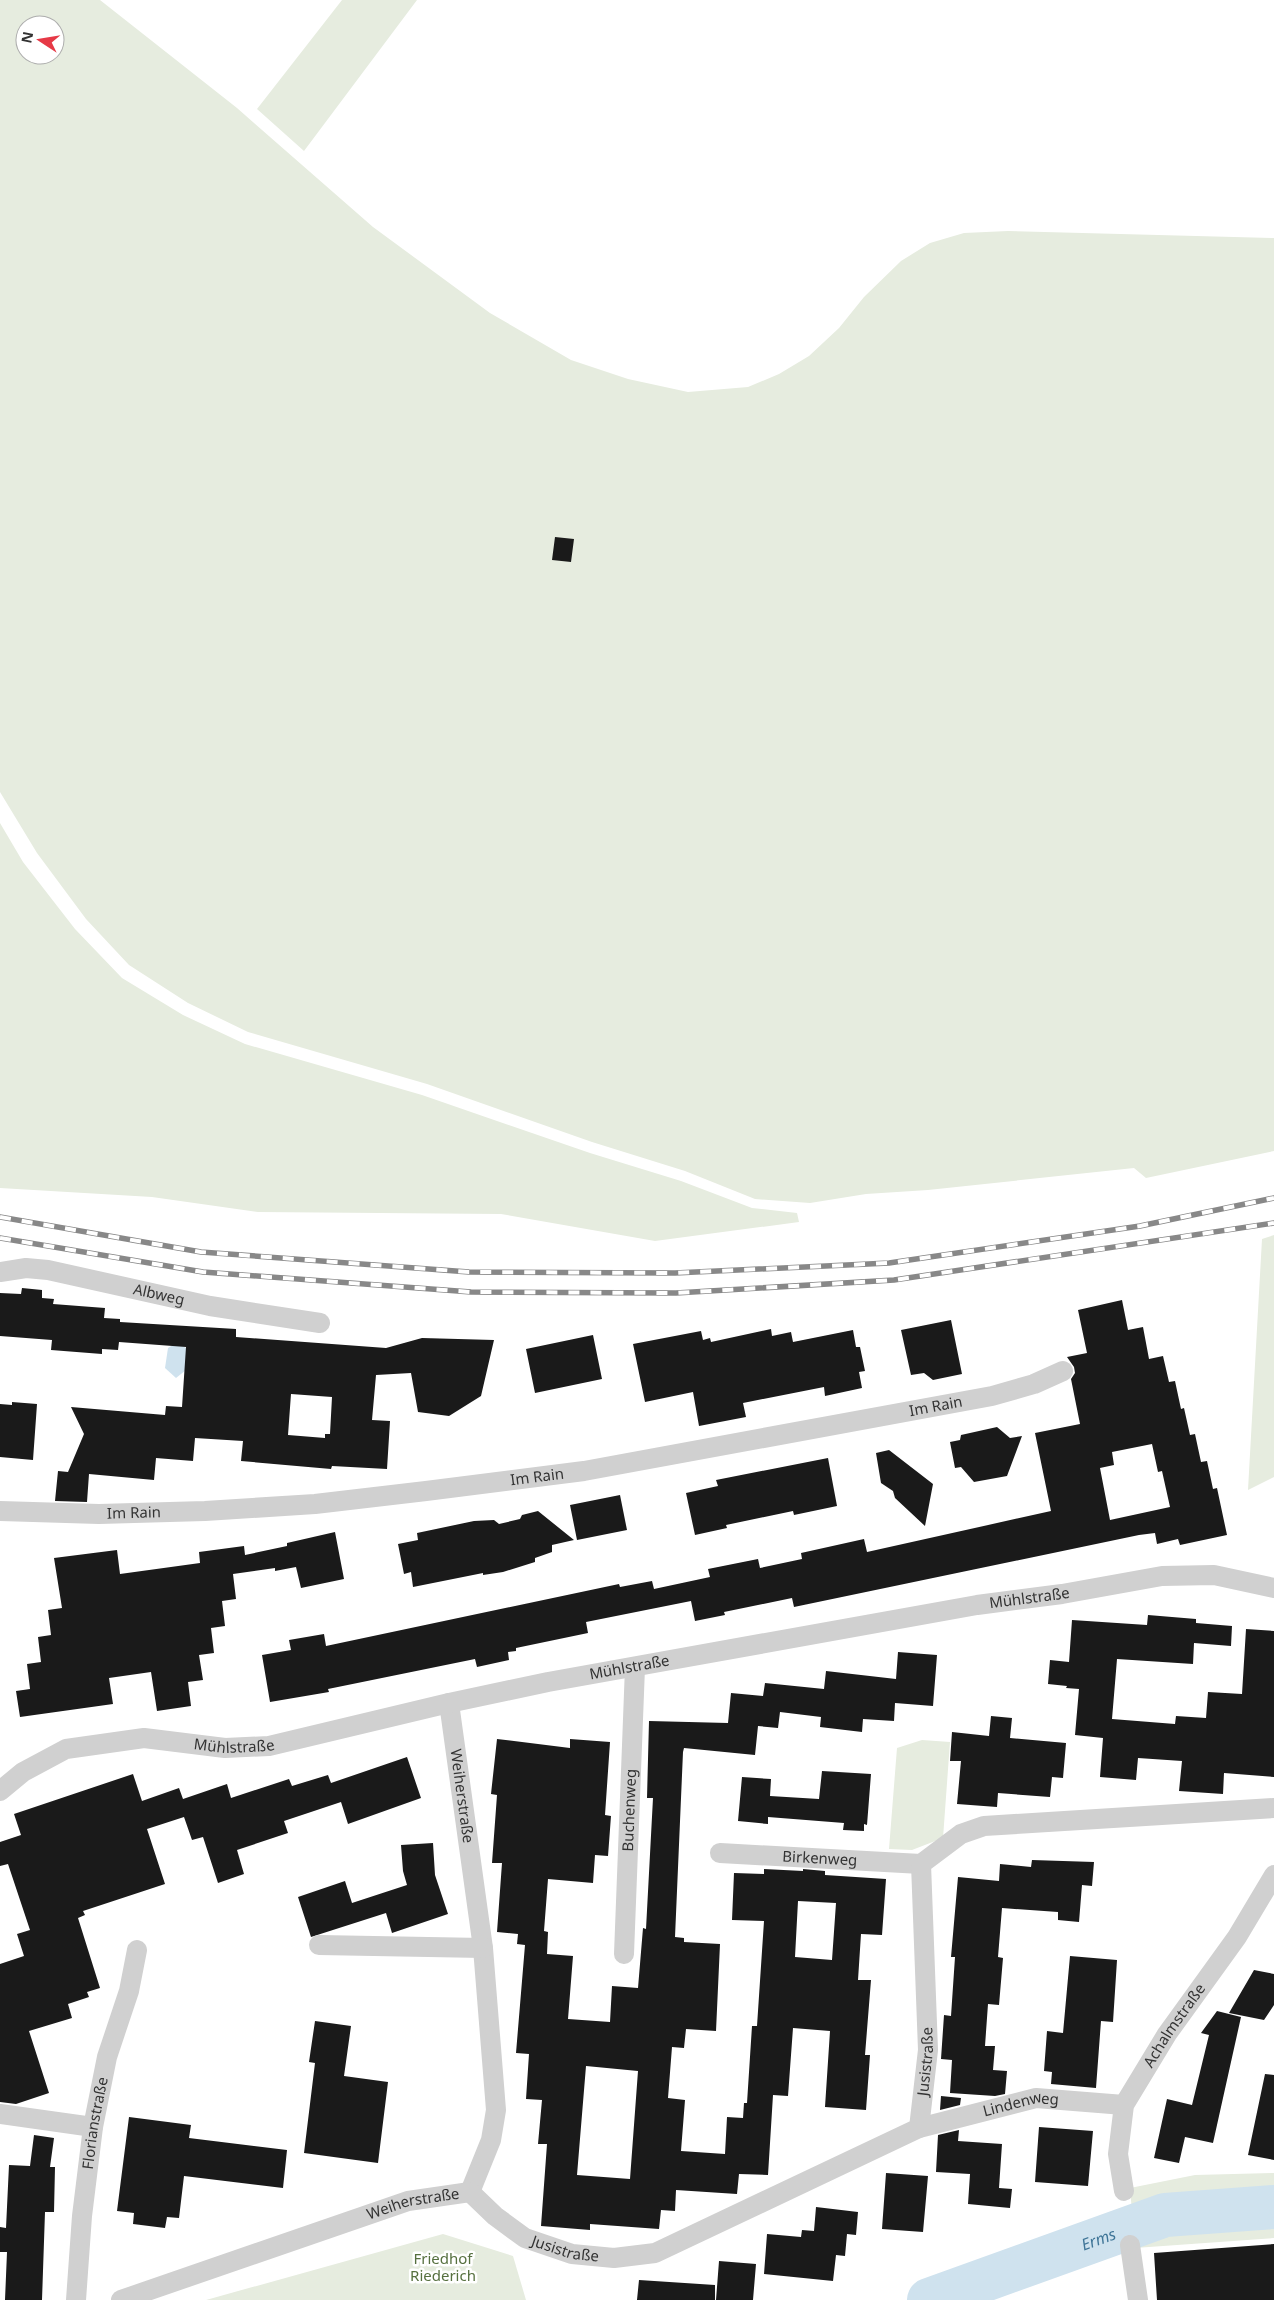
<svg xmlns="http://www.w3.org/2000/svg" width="1274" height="2300" font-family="'Noto Sans',sans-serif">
  <rect width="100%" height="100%" fill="#fff"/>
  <path fill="#e6ecdf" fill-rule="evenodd" d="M 0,0 L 100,0 L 237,108 L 373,227 L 490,313 L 571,360 L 628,379 L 688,392 L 748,387 L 779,374 L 809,356 L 839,328 L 864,297 L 901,261 L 930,243 L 964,233 L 1008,231 L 1274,238 L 1274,1151 L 1146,1178 L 1134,1168 L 928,1190 L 866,1194 L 810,1203 L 755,1199 L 685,1171 L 592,1142 L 427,1084 L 248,1032 L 188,1003 L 129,965 L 86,919 L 37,853 L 0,792 ZM 25,25 L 55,25 L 55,55 L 25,55 Z
    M 342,0 L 417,0 L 304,151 L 257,109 Z
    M 0,823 L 23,862 L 75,929 L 122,978 L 183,1015 L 245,1044 L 422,1095 L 590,1153 L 681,1181 L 752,1208 L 797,1213 L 799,1222 L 655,1241 L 501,1214 L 258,1212 L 152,1197 L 0,1188 Z
    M 1274,1235 L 1274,1477 L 1248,1490 L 1262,1239 Z
    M 922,1740 L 950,1742 L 943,1838 L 912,1850 L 889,1849 L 897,1748 Z
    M 1274,2173 L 1274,2238 L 1135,2248 L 1130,2188 L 1195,2175 Z
    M 443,2234 L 513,2256 L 526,2300 L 206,2300 Z"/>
  <path fill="#cfe2ee" d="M 178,1342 L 187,1349 L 186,1370 L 176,1378 L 165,1368 L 168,1348 Z"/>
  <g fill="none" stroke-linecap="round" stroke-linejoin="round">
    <path stroke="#cfe2ee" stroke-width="44" id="s1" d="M 929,2300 L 1165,2215 L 1274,2207"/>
  </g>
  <path fill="#1a1a1a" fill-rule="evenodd" d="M 555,537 L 574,539 L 571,562 L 552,560 Z
    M 22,1288 L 42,1290 L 42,1298 L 54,1299 L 53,1304 L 105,1308 L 104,1318 L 120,1319 L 120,1322 L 236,1329 L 236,1337 L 386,1348 L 422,1338 L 494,1340 L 481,1396 L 449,1416 L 418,1412 L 411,1373 L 376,1375 L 372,1420 L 390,1421 L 387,1469 L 332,1466 L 331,1469 L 241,1461 L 243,1441 L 195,1438 L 193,1461 L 156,1458 L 154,1480 L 89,1474 L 87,1502 L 55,1501 L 58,1471 L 68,1472 L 84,1434 L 71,1407 L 165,1415 L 166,1406 L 182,1407 L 186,1347 L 119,1342 L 118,1350 L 102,1349 L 102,1354 L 51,1350 L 52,1340 L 0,1336 L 0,1293 L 21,1294 ZM 291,1394 L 332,1397 L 330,1434 L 325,1434 L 325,1438 L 288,1435 Z
    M 1122,1300 L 1128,1330 L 1143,1327 L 1149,1359 L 1163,1356 L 1169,1382 L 1175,1381 L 1181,1409 L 1184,1408 L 1190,1435 L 1195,1434 L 1201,1462 L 1207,1461 L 1213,1489 L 1217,1488 L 1227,1535 L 1180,1545 L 1178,1539 L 1157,1544 L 1155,1533 L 1139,1535 L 794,1607 L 792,1598 L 724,1612 L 725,1615 L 695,1621 L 691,1601 L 586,1622 L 588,1633 L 516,1648 L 516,1651 L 508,1652 L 509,1660 L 477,1667 L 475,1659 L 328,1689 L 329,1692 L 270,1702 L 262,1655 L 291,1650 L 289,1640 L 324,1634 L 326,1646 L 619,1584 L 620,1587 L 652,1581 L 654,1589 L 710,1577 L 708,1569 L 758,1559 L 760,1568 L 802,1559 L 801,1553 L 864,1539 L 867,1552 L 1051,1511 L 1035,1433 L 1080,1424 L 1071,1379 L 1075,1373 L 1074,1367 L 1067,1357 L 1087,1353 L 1078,1310 ZM 1152,1444 L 1158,1472 L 1162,1471 L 1170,1507 L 1110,1520 L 1100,1468 L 1114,1465 L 1112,1452 Z
    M 951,1320 L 962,1374 L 933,1380 L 924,1373 L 911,1375 L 901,1330 Z
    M 771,1329 L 772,1336 L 791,1332 L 793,1342 L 853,1330 L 856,1347 L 860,1347 L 865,1371 L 859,1372 L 862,1388 L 825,1396 L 824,1387 L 743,1403 L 746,1417 L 699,1426 L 693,1392 L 645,1402 L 633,1344 L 701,1331 L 703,1340 L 710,1338 L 711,1342 Z
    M 593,1335 L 602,1379 L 535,1393 L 526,1349 Z
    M 12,1402 L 37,1404 L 33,1460 L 0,1457 L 0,1404 L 12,1405 Z
    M 997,1427 L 1010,1438 L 1022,1436 L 1007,1476 L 974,1482 L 961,1467 L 955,1468 L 950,1442 L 960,1440 L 961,1435 Z
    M 889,1450 L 933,1484 L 925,1526 L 895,1498 L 893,1491 L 881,1483 L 876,1453 Z
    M 828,1458 L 837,1506 L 794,1515 L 793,1511 L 726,1525 L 727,1528 L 695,1535 L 686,1493 L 718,1486 L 716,1480 Z
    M 620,1495 L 627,1530 L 577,1540 L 570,1505 Z
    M 538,1511 L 574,1540 L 552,1545 L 552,1552 L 535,1558 L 535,1562 L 503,1572 L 483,1575 L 483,1573 L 413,1587 L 411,1572 L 404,1574 L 398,1544 L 418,1540 L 417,1533 L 474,1521 L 494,1520 L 499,1524 L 520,1519 L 522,1515 Z
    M 335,1532 L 344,1579 L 301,1588 L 296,1567 L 275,1571 L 275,1568 L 233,1574 L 236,1599 L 222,1601 L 225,1626 L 211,1628 L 214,1653 L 199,1655 L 203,1680 L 188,1682 L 191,1706 L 157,1711 L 151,1672 L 109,1678 L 113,1704 L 20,1717 L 16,1691 L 30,1689 L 27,1664 L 41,1662 L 38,1637 L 51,1635 L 48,1610 L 62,1608 L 54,1558 L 117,1550 L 120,1574 L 200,1563 L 199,1552 L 244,1546 L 245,1555 L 287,1546 L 287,1543 Z
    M 1148,1615 L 1196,1619 L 1196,1623 L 1232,1626 L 1231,1646 L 1194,1643 L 1193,1664 L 1117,1659 L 1112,1719 L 1175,1724 L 1176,1716 L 1206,1718 L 1208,1692 L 1242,1694 L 1246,1629 L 1274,1631 L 1274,1777 L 1224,1773 L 1223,1794 L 1179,1791 L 1182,1761 L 1138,1758 L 1136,1780 L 1100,1777 L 1103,1738 L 1075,1735 L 1079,1689 L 1066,1688 L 1067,1686 L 1048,1684 L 1050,1660 L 1069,1662 L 1072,1620 L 1147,1625 Z
    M 898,1652 L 937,1655 L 933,1706 L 895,1703 L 894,1721 L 863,1719 L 862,1732 L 820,1727 L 821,1717 L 780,1712 L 778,1728 L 758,1726 L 755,1755 L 684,1748 L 683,1752 L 675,1937 L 684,1938 L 684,1942 L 720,1944 L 716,2031 L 686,2029 L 684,2048 L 672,2047 L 668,2098 L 685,2100 L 681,2151 L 725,2154 L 727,2117 L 743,2118 L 744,2103 L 747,2103 L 752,2026 L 757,2026 L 764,1921 L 732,1920 L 734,1873 L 764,1874 L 764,1869 L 803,1871 L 803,1869 L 825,1871 L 825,1875 L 886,1879 L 882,1935 L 861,1934 L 858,1980 L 871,1980 L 865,2055 L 870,2055 L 866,2110 L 825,2107 L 830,2031 L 793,2028 L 788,2096 L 773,2095 L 768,2175 L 739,2174 L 737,2194 L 676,2190 L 675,2211 L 661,2210 L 659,2229 L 590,2224 L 590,2230 L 541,2226 L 547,2144 L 538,2144 L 542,2100 L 526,2099 L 529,2054 L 516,2053 L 525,1945 L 517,1944 L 518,1934 L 497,1932 L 502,1863 L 492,1863 L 497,1795 L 491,1794 L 497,1739 L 570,1748 L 570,1739 L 610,1742 L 605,1815 L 611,1816 L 608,1856 L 595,1855 L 593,1883 L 548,1879 L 544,1931 L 548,1932 L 547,1954 L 573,1956 L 568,2019 L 610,2022 L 612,1986 L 638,1988 L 643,1928 L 646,1929 L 653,1798 L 647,1798 L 649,1721 L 728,1723 L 731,1693 L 763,1696 L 765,1683 L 824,1689 L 826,1671 L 896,1679 ZM 798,1901 L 836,1903 L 832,1960 L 795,1957 ZM 586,2066 L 638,2071 L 630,2179 L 577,2175 Z
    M 991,1716 L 1012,1718 L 1010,1738 L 1066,1743 L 1063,1778 L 1052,1777 L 1050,1797 L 998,1793 L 997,1807 L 957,1804 L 961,1761 L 950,1761 L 952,1732 L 989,1736 Z
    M 407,1757 L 421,1798 L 348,1824 L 341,1802 L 284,1821 L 288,1833 L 237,1850 L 244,1874 L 218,1883 L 203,1837 L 192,1840 L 184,1817 L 147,1829 L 165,1884 L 83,1911 L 85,1915 L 78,1918 L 100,1988 L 87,1992 L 89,1997 L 68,2004 L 72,2018 L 29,2031 L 49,2093 L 16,2104 L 0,2102 L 0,1964 L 24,1956 L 17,1934 L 30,1930 L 8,1864 L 0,1866 L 0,1842 L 21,1835 L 14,1814 L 133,1774 L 142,1801 L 179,1788 L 183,1799 L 227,1784 L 231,1798 L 289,1779 L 292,1786 L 328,1775 L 331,1783 Z
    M 822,1771 L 871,1774 L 867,1825 L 864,1824 L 864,1831 L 843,1830 L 844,1823 L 768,1817 L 768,1824 L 738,1821 L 742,1777 L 771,1779 L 770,1796 L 819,1799 Z
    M 433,1843 L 435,1875 L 448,1914 L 392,1933 L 386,1913 L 311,1937 L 298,1897 L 345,1881 L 352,1903 L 407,1885 L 403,1871 L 401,1845 Z
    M 1032,1860 L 1094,1862 L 1092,1886 L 1082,1885 L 1079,1922 L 1058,1920 L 1058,1912 L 1002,1908 L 998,1957 L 1003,1958 L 999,2005 L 988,2004 L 985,2046 L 995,2046 L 993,2070 L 1007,2071 L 1005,2094 L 995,2096 L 950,2093 L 952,2060 L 941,2059 L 944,2015 L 951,2016 L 955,1957 L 951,1957 L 958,1877 L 999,1881 L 1000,1864 L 1031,1867 Z
    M 1070,1956 L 1117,1960 L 1113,2022 L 1101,2021 L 1096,2088 L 1051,2084 L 1052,2072 L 1044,2071 L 1047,2031 L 1063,2033 Z
    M 1254,1970 L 1274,1974 L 1274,2005 L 1264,2020 L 1229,2013 Z
    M 1217,2011 L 1241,2017 L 1213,2143 L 1185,2137 L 1179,2163 L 1154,2158 L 1167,2099 L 1192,2105 L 1209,2035 L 1201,2033 Z
    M 315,2021 L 351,2026 L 344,2076 L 388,2082 L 378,2163 L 304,2153 L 315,2063 L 309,2062 Z
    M 1265,2074 L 1274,2075 L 1274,2160 L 1248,2155 Z
    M 941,2096 L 961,2098 L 960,2105 L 940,2110 Z
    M 129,2117 L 191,2125 L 189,2138 L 287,2150 L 283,2188 L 184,2176 L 179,2218 L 167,2217 L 165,2228 L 133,2224 L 134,2213 L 117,2211 Z
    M 1039,2127 L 1093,2131 L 1088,2186 L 1035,2182 Z
    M 959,2130 L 958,2141 L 1002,2144 L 999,2188 L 1012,2189 L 1010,2208 L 968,2204 L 970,2174 L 936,2172 L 938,2135 Z
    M 34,2135 L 54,2138 L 50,2167 L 55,2167 L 54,2212 L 45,2212 L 42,2300 L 5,2300 L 7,2252 L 0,2252 L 0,2227 L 6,2228 L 9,2165 L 30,2166 Z
    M 886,2173 L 928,2176 L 923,2232 L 882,2229 Z
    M 816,2207 L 858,2212 L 856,2235 L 847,2234 L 845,2256 L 836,2255 L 833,2281 L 764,2274 L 767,2234 L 801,2237 L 802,2230 L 814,2231 Z
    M 1274,2244 L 1274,2300 L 1157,2300 L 1154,2253 Z
    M 719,2261 L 756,2264 L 753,2300 L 716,2300 Z
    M 639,2280 L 715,2285 L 715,2300 L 637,2300 Z"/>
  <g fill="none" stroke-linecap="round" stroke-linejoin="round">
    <g stroke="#d0d0d0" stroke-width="20">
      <path id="s2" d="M 0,1272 L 26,1268 L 48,1270 L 210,1306 L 320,1323"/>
      <path id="s3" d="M 0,1511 L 99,1514 L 205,1511 L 315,1504 L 426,1491 L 584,1471 L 992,1396 L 1034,1384 L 1063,1371"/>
      <path id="s4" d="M 449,1703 L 483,1948 L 496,2110 L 491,2140 L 470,2192"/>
      <path id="s5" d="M 0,1791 L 23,1772 L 66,1749 L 144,1738 L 225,1748 L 269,1746 L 449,1703 L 548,1682 L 977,1605 L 1062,1594 L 1162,1576 L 1214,1575 L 1274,1588"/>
      <path id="s6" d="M 720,1853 L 921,1864"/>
      <path d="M 319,1945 L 483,1948"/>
      <path id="s7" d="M 624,1954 L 635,1667"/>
      <path d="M 0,2114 L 93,2127"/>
      <path id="s8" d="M 919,2128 L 1036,2098 L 1124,2105"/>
      <path id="s9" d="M 1124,2191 L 1118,2154 L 1124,2105 L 1167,2034 L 1237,1937 L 1274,1875"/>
      <path id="s10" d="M 470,2192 L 495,2216 L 525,2238 L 572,2254 L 614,2258 L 655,2253 L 919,2128 L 928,2050 L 921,1864 L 961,1834 L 984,1826 L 1274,1808"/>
      <path d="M 1130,2245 L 1138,2300"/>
      <path id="s11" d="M 76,2300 L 82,2216 L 93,2127 L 107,2057 L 129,1991 L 137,1950"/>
      <path id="s12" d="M 121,2300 L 408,2201 L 470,2192"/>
    </g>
    <defs>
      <path id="rail" d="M 0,1217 L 201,1252 L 469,1272 L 675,1273 L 889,1263 L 1140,1226 L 1274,1198
        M 0,1238 L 203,1272 L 471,1292 L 676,1293 L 894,1280 L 1274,1223"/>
    </defs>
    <use href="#rail" stroke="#888" stroke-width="5.5"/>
    <use href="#rail" stroke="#fff" stroke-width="4" stroke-dasharray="11" stroke-linecap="butt"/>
  </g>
  <g text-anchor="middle" stroke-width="5" stroke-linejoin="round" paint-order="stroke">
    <g font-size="15" fill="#333" stroke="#fff">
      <text dy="5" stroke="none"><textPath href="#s2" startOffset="162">Albweg</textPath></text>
      <text dy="5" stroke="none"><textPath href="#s3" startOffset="944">Im Rain</textPath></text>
      <text dy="5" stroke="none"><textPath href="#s3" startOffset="539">Im Rain</textPath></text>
      <text dy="5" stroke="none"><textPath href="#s3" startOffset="134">Im Rain</textPath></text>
      <text dy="5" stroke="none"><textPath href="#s5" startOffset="1058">Mühlstraße</textPath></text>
      <text dy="5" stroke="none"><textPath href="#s5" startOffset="652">Mühlstraße</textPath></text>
      <text dy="5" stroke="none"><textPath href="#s5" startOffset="248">Mühlstraße</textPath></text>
      <text dy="5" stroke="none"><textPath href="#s4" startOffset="94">Weiherstraße</textPath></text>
      <text dy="5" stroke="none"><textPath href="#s7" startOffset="144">Buchenweg</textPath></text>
      <text dy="5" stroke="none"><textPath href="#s6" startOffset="100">Birkenweg</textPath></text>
      <text dy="5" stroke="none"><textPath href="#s9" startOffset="181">Achalmstraße</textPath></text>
      <text dy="5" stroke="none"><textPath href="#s10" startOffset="564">Jusistraße</textPath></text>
      <text dy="5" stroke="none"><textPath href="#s8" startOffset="105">Lindenweg</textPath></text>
      <text dy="5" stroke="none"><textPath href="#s11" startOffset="178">Florianstraße</textPath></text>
      <text dy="5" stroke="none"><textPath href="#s12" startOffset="308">Weiherstraße</textPath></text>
      <text dy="5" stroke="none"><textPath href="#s10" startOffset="114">Jusistraße</textPath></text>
    </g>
    <g font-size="15" fill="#56703f" stroke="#fff">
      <text x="443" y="2264">Friedhof<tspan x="443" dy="17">Riederich</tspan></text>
    </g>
    <g font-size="16" font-style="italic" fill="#3f7597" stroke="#fff">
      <text dy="6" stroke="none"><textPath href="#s1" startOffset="180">Erms</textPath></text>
    </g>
  </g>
  <g transform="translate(40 40) rotate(282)"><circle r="24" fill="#ffffff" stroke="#adadad"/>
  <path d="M0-4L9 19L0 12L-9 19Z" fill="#e63946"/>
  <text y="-8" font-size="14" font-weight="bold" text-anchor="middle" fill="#333333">N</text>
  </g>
</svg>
